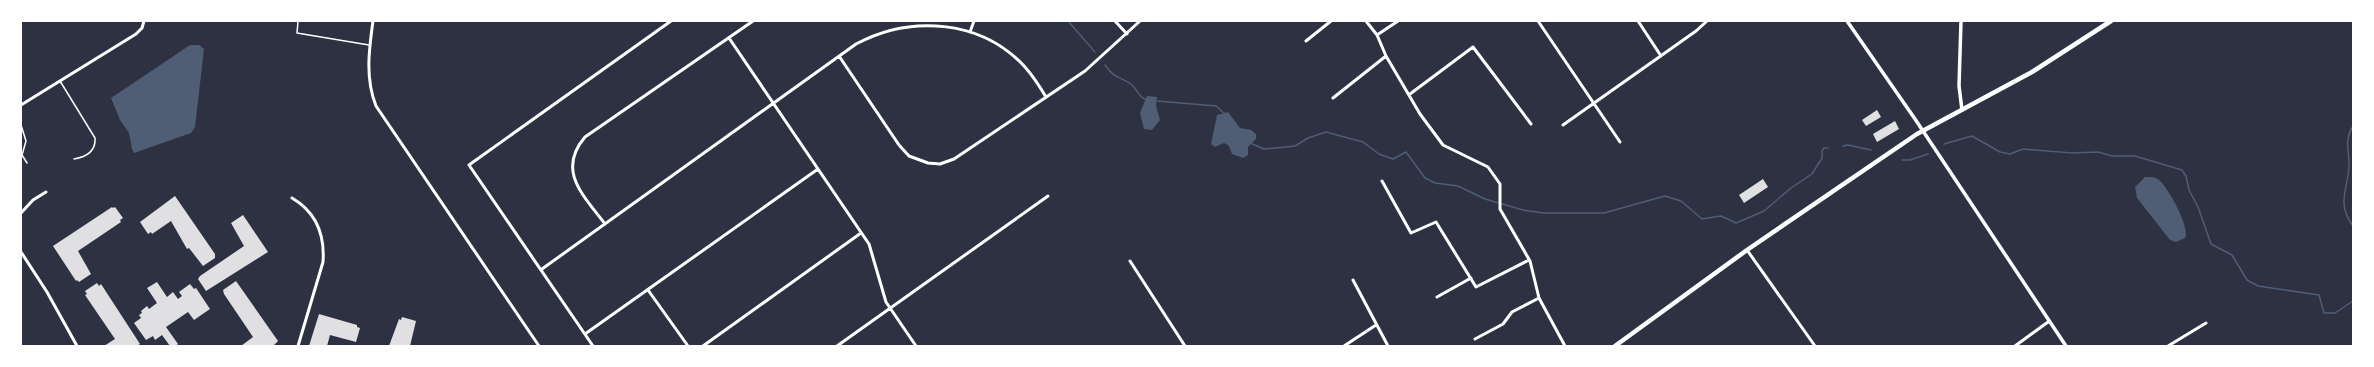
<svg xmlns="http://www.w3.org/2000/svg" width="2374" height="367" font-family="Lato,sans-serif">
  <rect width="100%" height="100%" fill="#2d3142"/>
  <path fill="#4f5d75" d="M 190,45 L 199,45 L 204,49 L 195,127 L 191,133 L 134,153 L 132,149 L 129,133 L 120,120 L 111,98 Z
    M 1147,96 L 1157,97 L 1156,106 L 1160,120 L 1152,130 L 1144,129 L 1140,113 Z
    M 1228,112 L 1240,128 L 1251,130 L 1256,134 L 1256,139 L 1248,147 L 1248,155 L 1243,158 L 1232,154 L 1229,146 L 1224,143 L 1215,147 L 1211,144 L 1217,115 Z
    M 2145,177 C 2150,177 2155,176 2159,180 C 2168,187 2191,229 2185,238 L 2176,242 L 2170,240 L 2137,198 L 2135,187 Z"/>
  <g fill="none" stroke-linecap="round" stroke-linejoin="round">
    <path stroke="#4f5d75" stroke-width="1.5" d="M 1068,21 L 1095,52
      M 1105,65 C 1115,79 1119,76 1131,84 C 1138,90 1138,97 1147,100
      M 1157,101 L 1216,106 L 1225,114
      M 2353,126 C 2344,140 2349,150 2349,165 C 2348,190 2336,203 2353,226
      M 1250,143 L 1264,149 L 1295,146 L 1308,138 L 1326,132 L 1363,142 L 1379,154 L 1393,159 L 1406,152 L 1425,178 L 1435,183 L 1458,186 L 1485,199 L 1523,210 L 1544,213 L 1604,213 L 1665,196 L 1681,201 L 1702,219 L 1721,216 L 1736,223 L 1764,211 L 1791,188 L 1812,174 L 1822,158 L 1822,151 L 1824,148 L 1828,148
      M 1944,144 L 1972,136 L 2000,152 L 2010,154 L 2023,149 L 2072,153 L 2098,152 L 2112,156 L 2135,156 L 2182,170 L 2186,176 L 2189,190 L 2198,207 L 2211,244 L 2232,255 L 2247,280 L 2258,286 L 2319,295 L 2324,313 L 2335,313 L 2353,301
      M 1843,146 L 1848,145 L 1871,150
      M 1902,160 L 1910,160 L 1928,154"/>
  </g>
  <path fill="#e0e0e3" d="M 1877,110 L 1881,117 L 1866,126 L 1862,120 Z
    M 1895,121 L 1899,129 L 1877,142 L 1873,134 Z
    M 1763,179 L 1768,187 L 1744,203 L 1739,195 Z
    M 175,196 L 215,254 L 215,258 L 203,266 L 189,248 L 187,249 L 171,221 L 152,234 L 151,232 L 148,234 L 140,222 Z
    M 112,207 L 113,208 L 115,207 L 123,218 L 120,220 L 121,222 L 78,251 L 91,274 L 79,282 L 77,280 L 76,281 L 53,246 Z
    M 243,215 L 268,252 L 206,291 L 198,279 L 200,276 L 244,246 L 231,223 Z
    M 236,281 L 278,341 L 273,346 L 241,346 L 253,337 L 224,294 L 223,290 Z
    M 157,282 L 167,297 L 173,292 L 178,299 L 182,296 L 179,292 L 190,284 L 194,289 L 196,288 L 210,309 L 194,320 L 188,312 L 166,327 L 178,344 L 176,346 L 170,346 L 162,335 L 155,340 L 153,336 L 146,340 L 134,323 L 141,318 L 139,315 L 142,313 L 141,311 L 147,306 L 149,309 L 157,303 L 147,288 Z
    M 97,283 L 99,286 L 101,284 L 140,344 L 137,346 L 104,346 L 115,339 L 85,295 L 87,294 L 85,291 Z
    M 319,314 L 357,325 L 357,327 L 360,328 L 356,342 L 330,335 L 327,346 L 309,346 Z
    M 402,317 L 416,321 L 410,346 L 389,346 L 399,319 L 401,320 Z"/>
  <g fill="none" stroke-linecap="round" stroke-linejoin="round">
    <path stroke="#fff" stroke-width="1.5" d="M 298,21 L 297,33 L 369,45
      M 60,81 L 95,138 C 96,151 86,157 74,159
      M 21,125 L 26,141 L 22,155 L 27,163"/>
    <path stroke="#fff" stroke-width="3" d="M 373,21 C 369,50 365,78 376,106 L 539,346
      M 1115,21 L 1127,34
      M 1366,21 L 1377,35 L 1386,56 L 1420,114 L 1443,145 L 1488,167 L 1500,184 L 1500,209 L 1530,261 L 1539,298 L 1565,346
      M 1538,21 L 1620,142
      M 1638,21 L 1661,56
      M 970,32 L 974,21
      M 1377,35 L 1398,21
      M 729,38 L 869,244 L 886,302 L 916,346
      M 1306,41 L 1331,21
      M 839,56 L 899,145 L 909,156 L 928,163 L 940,164 L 954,159 L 1085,71 L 1140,21
      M 1410,94 L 1473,47 L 1531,124
      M 1333,98 L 1386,56
      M 21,105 L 136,34 L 142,28 L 144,21
      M 1563,125 L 1696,31 L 1707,21
      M 1382,181 L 1411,233 L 1436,222 L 1476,287 L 1529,260
      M 292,198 C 316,212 325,234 323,262 L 298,346
      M 21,213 L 33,200 L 46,192
      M 605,224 C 584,196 556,171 585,137 L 753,21
      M 1747,250 L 1815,346
      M 21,252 L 47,292 L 77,346
      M 1130,261 L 1185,346
      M 542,269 L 856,44 C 910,15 981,19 1025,67 C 1033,76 1040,87 1046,97
      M 1353,280 L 1388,346
      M 648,290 L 688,346
      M 1437,297 L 1471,278
      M 585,334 L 818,169
      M 1475,339 L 1503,324 L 1512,312 L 1539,298
      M 593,346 L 469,165 L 671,21
      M 703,346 L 861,233
      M 837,346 L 1048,196
      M 1344,346 L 1376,325
      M 2015,346 L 2048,322
      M 2168,346 L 2206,323"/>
    <path stroke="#fff" stroke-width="3.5" d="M 1847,21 L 1915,119 L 2066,346
      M 1961,21 L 1959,86 L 1962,110"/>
    <path stroke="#fff" stroke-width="4.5" d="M 1615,346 L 1747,250 L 1917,134 L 2032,72 L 2111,21"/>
  </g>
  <rect width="2374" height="367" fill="none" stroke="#ffffff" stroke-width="44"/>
</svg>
